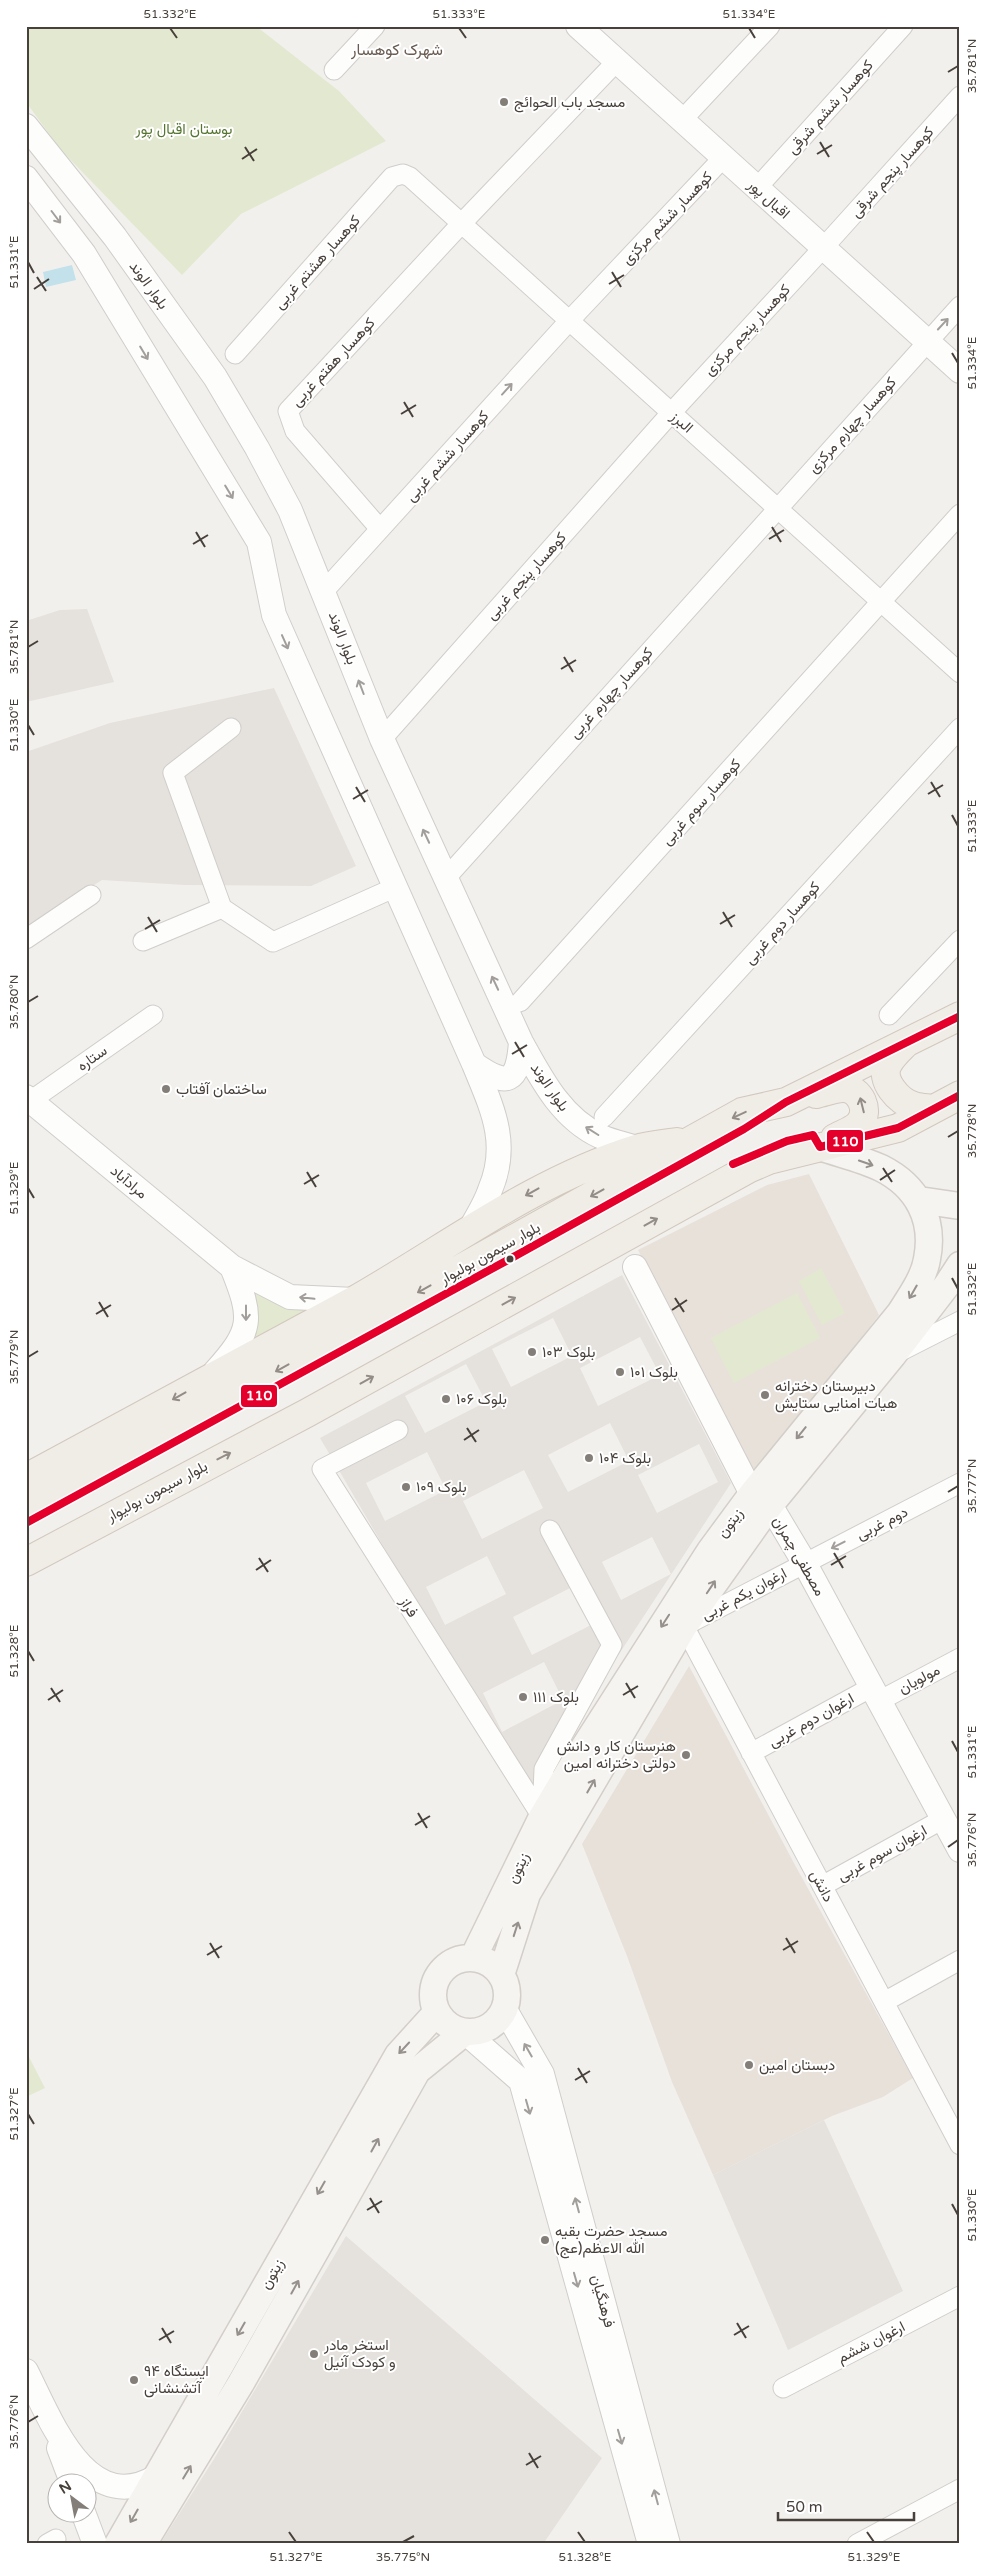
<svg xmlns="http://www.w3.org/2000/svg" width="986" height="2570" font-family="'Varela Round',Vazirmatn,sans-serif">
  <rect width="100%" height="100%" fill="#f2f0ed"/>
  <path fill="#e5e1dc" fill-rule="evenodd" d="M 87,609 L 114,682 L 26,702 L 26,621 L 60,610 Z
    M 274,688 L 356,866 L 311,886 L 185,885 L 102,880 L 26,928 L 26,752 L 110,723 Z
    M 622,1275 L 731,1483 L 528,1793 L 320,1438 ZM 553,1318 L 572,1356 L 511,1387 L 492,1349 ZM 640,1337 L 660,1375 L 598,1406 L 580,1368 ZM 466,1364 L 486,1402 L 425,1433 L 405,1396 ZM 610,1423 L 629,1461 L 568,1492 L 548,1455 ZM 699,1444 L 718,1482 L 657,1513 L 638,1475 ZM 427,1452 L 446,1490 L 385,1521 L 366,1483 ZM 524,1470 L 543,1508 L 482,1539 L 463,1501 ZM 652,1537 L 671,1574 L 621,1600 L 602,1562 ZM 487,1556 L 506,1594 L 445,1625 L 426,1587 ZM 574,1586 L 593,1624 L 532,1655 L 513,1617 ZM 544,1662 L 563,1700 L 502,1732 L 483,1693 Z
    M 824,2120 L 903,2291 L 788,2350 L 713,2175 Z
    M 346,2236 L 602,2458 L 543,2544 L 160,2544 L 214,2459 Z"/>
  <path fill="#e8e1da" d="M 809,1174 L 879,1315 L 754,1475 L 638,1250 L 767,1185 Z
    M 689,1666 L 795,1865 L 913,2078 L 883,2097 L 832,2116 L 713,2175 L 672,2082 L 627,1956 L 582,1844 Z"/>
  <path fill="#e3e9d0" d="M 26,26 L 256,26 L 339,91 L 386,141 L 241,214 L 182,275 L 60,149 L 26,102 Z
    M 821,1268 L 845,1313 L 822,1325 L 799,1281 Z
    M 250,1285 L 322,1307 L 250,1341 Z
    M 797,1293 L 820,1338 L 734,1383 L 711,1338 Z
    M 26,2051 L 45,2088 L 26,2097 Z"/>
  <path fill="#c2e1eb" d="M 72,265 L 76,280 L 46,287 L 43,272 Z"/>
  <g fill="none" stroke-linecap="round" stroke-linejoin="round">
    <defs>
      <path id="minor" d="M 334,70 L 375,26
        M 682,120 L 770,26
        M 757,188 L 903,26
        M 235,354 L 392,177 L 403,174 L 410,177 L 960,673
        M 380,529 L 295,431 L 288,411 L 461,224 L 617,61
        M 324,591 L 569,321 L 723,158
        M 382,739 L 671,413 L 823,248 L 960,96
        M 446,878 L 960,306
        M 222,908 L 173,773 L 231,728
        M 26,939 L 91,895
        M 143,941 L 222,908 L 273,942 L 396,887
        M 520,1002 L 960,514
        M 889,1015 L 960,940
        M 26,1104 L 153,1015
        M 604,1117 L 960,728
        M 899,1352 L 960,1321
        M 398,1430 L 322,1469 L 542,1817
        M 960,1483 L 684,1626 L 960,2145
        M 879,1701 L 960,1658
        M 751,1753 L 872,1687
        M 542,1816 L 544,1769 L 612,1645 L 550,1530
        M 822,1886 L 943,1819
        M 884,2002 L 960,1960
        M 783,2388 L 960,2296
        M 47,2544 L 56,2539
        M 857,2544 L 960,2489"/>
      <path id="tertiary" d="M 578,26 L 960,371
        M 26,126 L 115,237 L 215,377 L 257,448 L 290,510 L 382,739 L 521,1042 C 541,1078 561,1118 600,1136 C 611,1142 625,1144 637,1148
        M 26,178 L 84,254 L 259,542 L 274,615 L 474,1064 C 492,1108 510,1143 490,1190 C 485,1205 476,1218 469,1232
        M 474,1064 C 508,1088 518,1083 521,1042
        M 26,1097 L 232,1267 L 290,1297 L 355,1300
        M 635,1267 L 752,1494 L 770,1505 L 804,1562 L 960,1850
        M 215,1372 C 253,1330 253,1319 232,1267
        M 504,2008 L 542,2074 L 668,2544
        M 465,2032 L 521,2081 L 650,2544
        M 26,2371 C 50,2418 86,2518 156,2477
        M 59,2448 L 72,2482
        M 83,2512 L 95,2544"/>
      <path id="secondary" d="M 919,1200 L 960,1206
        M 473,1958 L 542,1817 L 574,1763 L 710,1551 L 752,1494 L 900,1313 C 910,1297 924,1278 927,1259 C 935,1219 917,1186 881,1168 C 862,1159 840,1154 820,1147
        M433 1995a37 37 0 1 1 74 0a37 37 0 1 1-74 0Z
        M 501,1975 L 527,1894 L 684,1626 L 770,1505 L 893,1355 L 947,1285 L 960,1265
        M 118,2544 L 398,2055 L 437,2012
        M 143,2544 L 241,2383 L 417,2071 L 465,2032"/>
      <path id="primary" d="M 906,1043 C 900,1049 892,1056 888,1064 C 879,1080 899,1102 914,1106 C 920,1108 927,1108 933,1109
        M 816,1094 C 825,1092 835,1088 843,1088 C 860,1088 871,1111 859,1124 C 854,1130 842,1134 835,1138
        M 26,1478 L 355,1300 C 448,1247 533,1181 636,1149 C 649,1145 663,1144 677,1142
        M 26,1506 L 300,1358 L 742,1112 L 786,1102 L 960,1016
        M 26,1562 L 307,1413 L 748,1169 L 769,1160 L 898,1128 L 960,1095"/>
    </defs>
    <use href="#minor" stroke="#d0cdcb" stroke-width="21"/>
    <use href="#tertiary" stroke="#d0cdcb" stroke-width="26"/>
    <use href="#secondary" stroke="#d3cec8" stroke-width="29"/>
    <use href="#primary" stroke="#d2c8bd" stroke-width="30"/>
    <use href="#minor" stroke="#fdfdfc" stroke-width="19"/>
    <use href="#tertiary" stroke="#fdfdfc" stroke-width="24"/>
    <use href="#secondary" stroke="#f6f4f1" stroke-width="26"/>
    <use href="#primary" stroke="#f0ece6" stroke-width="28"/>
    <defs>
      <path id="bus-1" d="M 733,1164 L 787,1141 L 813,1135 L 820,1147 L 898,1128 L 960,1095
        M 26,1523 L 517,1255 L 744,1129 L 786,1102 L 960,1016"/>
    </defs>
    <use href="#bus-1" stroke="#fff" stroke-width="11"/>
    <use href="#bus-1" stroke="#e4002b" stroke-width="8"/>
  </g>
  <defs><path id="oneway-shaft" d="M-6 0H5M1.5-3L5.5 0L1.5 3" fill="none" stroke-width="1.6" stroke-linecap="round" stroke-linejoin="round" transform="scale(1.25)"/></defs>
  <g stroke="#a29e9b">
    <use href="#oneway-shaft" transform="translate(56 217) rotate(53)"/>
    <use href="#oneway-shaft" transform="translate(943 324) rotate(-47)"/>
    <use href="#oneway-shaft" transform="translate(144 353) rotate(59)"/>
    <use href="#oneway-shaft" transform="translate(507 389) rotate(-48)"/>
    <use href="#oneway-shaft" transform="translate(229 492) rotate(59)"/>
    <use href="#oneway-shaft" transform="translate(285 642) rotate(66)"/>
    <use href="#oneway-shaft" transform="translate(361 687) rotate(-111)"/>
    <use href="#oneway-shaft" transform="translate(426 836) rotate(-115)"/>
    <use href="#oneway-shaft" transform="translate(495 983) rotate(-115)"/>
    <use href="#oneway-shaft" transform="translate(592 1131) rotate(-148)"/>
    <use href="#oneway-shaft" transform="translate(307 1298) rotate(-174)"/>
    <use href="#oneway-shaft" transform="translate(246 1313) rotate(90)"/>
    <use href="#oneway-shaft" transform="translate(838 1545) rotate(153)"/>
    <use href="#oneway-shaft" transform="translate(528 2050) rotate(-120)"/>
    <use href="#oneway-shaft" transform="translate(528 2107) rotate(74)"/>
    <use href="#oneway-shaft" transform="translate(577 2205) rotate(-105)"/>
    <use href="#oneway-shaft" transform="translate(576 2280) rotate(74)"/>
    <use href="#oneway-shaft" transform="translate(620 2437) rotate(74)"/>
    <use href="#oneway-shaft" transform="translate(656 2497) rotate(-105)"/>
  </g>
  <g stroke="#948d87">
    <use href="#oneway-shaft" transform="translate(862 1105) rotate(-104)"/>
    <use href="#oneway-shaft" transform="translate(739 1115) rotate(155)"/>
    <use href="#oneway-shaft" transform="translate(532 1192) rotate(151)"/>
    <use href="#oneway-shaft" transform="translate(597 1193) rotate(151)"/>
    <use href="#oneway-shaft" transform="translate(651 1222) rotate(-29)"/>
    <use href="#oneway-shaft" transform="translate(424 1289) rotate(151)"/>
    <use href="#oneway-shaft" transform="translate(509 1301) rotate(-29)"/>
    <use href="#oneway-shaft" transform="translate(282 1368) rotate(151)"/>
    <use href="#oneway-shaft" transform="translate(367 1380) rotate(-29)"/>
    <use href="#oneway-shaft" transform="translate(179 1396) rotate(151)"/>
    <use href="#oneway-shaft" transform="translate(224 1456) rotate(-27)"/>
  </g>
  <g stroke="#96918c">
    <use href="#oneway-shaft" transform="translate(866 1163) rotate(19)"/>
    <use href="#oneway-shaft" transform="translate(913 1292) rotate(120)"/>
    <use href="#oneway-shaft" transform="translate(801 1433) rotate(129)"/>
    <use href="#oneway-shaft" transform="translate(711 1587) rotate(-56)"/>
    <use href="#oneway-shaft" transform="translate(665 1621) rotate(123)"/>
    <use href="#oneway-shaft" transform="translate(591 1786) rotate(-60)"/>
    <use href="#oneway-shaft" transform="translate(516 1929) rotate(-72)"/>
    <use href="#oneway-shaft" transform="translate(404 2048) rotate(133)"/>
    <use href="#oneway-shaft" transform="translate(375 2145) rotate(-61)"/>
    <use href="#oneway-shaft" transform="translate(321 2188) rotate(120)"/>
    <use href="#oneway-shaft" transform="translate(295 2287) rotate(-61)"/>
    <use href="#oneway-shaft" transform="translate(241 2329) rotate(120)"/>
    <use href="#oneway-shaft" transform="translate(187 2472) rotate(-59)"/>
    <use href="#oneway-shaft" transform="translate(134 2516) rotate(120)"/>
  </g>
  <path fill="none" stroke="#48403a" stroke-width="2" d="M 170,28 L 177,38M 459,28 L 466,38M 749,28 L 755,38M 948,72 L 958,66M 820,142 L 829,157M 245,147 L 254,161M 817,154 L 832,145M 242,159 L 257,149M 28,262 L 34,273M 612,272 L 621,287M 37,277 L 46,291M 609,284 L 624,275M 34,289 L 49,279M 952,353 L 958,363M 404,402 L 413,417M 401,414 L 416,405M 772,527 L 781,542M 196,532 L 205,547M 769,539 L 784,530M 193,544 L 208,535M 28,647 L 38,641M 564,657 L 573,672M 561,669 L 576,660M 28,725 L 34,735M 931,782 L 940,797M 356,787 L 365,802M 928,794 L 943,785M 353,799 L 368,790M 952,815 L 958,826M 723,912 L 732,927M 148,917 L 157,932M 720,924 L 735,915M 145,929 L 160,920M 28,1002 L 38,996M 515,1042 L 524,1057M 512,1054 L 527,1045M 948,1137 L 958,1131M 883,1168 L 892,1182M 307,1172 L 316,1187M 880,1180 L 895,1170M 304,1184 L 319,1175M 28,1188 L 34,1198M 952,1278 L 958,1289M 675,1298 L 684,1312M 99,1302 L 108,1317M 672,1310 L 687,1300M 96,1314 L 111,1305M 28,1357 L 38,1351M 467,1428 L 476,1442M 464,1440 L 479,1430M 948,1492 L 958,1486M 834,1553 L 843,1568M 259,1558 L 268,1572M 831,1565 L 846,1556M 256,1570 L 271,1560M 28,1651 L 34,1661M 626,1683 L 635,1698M 51,1688 L 60,1702M 623,1695 L 638,1686M 48,1700 L 63,1690M 952,1741 L 958,1752M 418,1813 L 427,1828M 415,1825 L 430,1816M 948,1847 L 958,1840M 786,1938 L 795,1953M 210,1943 L 219,1958M 783,1950 L 798,1941M 207,1955 L 222,1946M 578,2068 L 587,2083M 575,2080 L 590,2071M 28,2114 L 34,2124M 370,2198 L 379,2213M 952,2204 L 958,2215M 367,2210 L 382,2201M 737,2323 L 746,2338M 162,2328 L 171,2343M 734,2335 L 749,2326M 159,2340 L 174,2331M 28,2422 L 38,2416M 529,2453 L 538,2468M 526,2465 L 541,2456M 289,2532 L 296,2542M 578,2532 L 585,2542M 867,2532 L 874,2542M 403,2542 L 414,2536"/>
  <g fill="#847e79" stroke="#fff" stroke-width="2">
    <circle cx="504" cy="102" r="5"/>
    <circle cx="166" cy="1089" r="5"/>
    <circle cx="532" cy="1352" r="5"/>
    <circle cx="620" cy="1372" r="5"/>
    <circle cx="765" cy="1395" r="5"/>
    <circle cx="446" cy="1399" r="5"/>
    <circle cx="589" cy="1458" r="5"/>
    <circle cx="406" cy="1487" r="5"/>
    <circle cx="523" cy="1697" r="5"/>
    <circle cx="686" cy="1755" r="5"/>
    <circle cx="749" cy="2065" r="5"/>
    <circle cx="545" cy="2240" r="5"/>
    <circle cx="314" cy="2354" r="5"/>
    <circle cx="134" cy="2380" r="5"/>
  </g>
  <circle fill="#48403a" stroke="#fff" stroke-width="2" cx="510" cy="1259" r="4.5"/>
  <g text-anchor="middle" stroke-width="4" stroke-linejoin="round" paint-order="stroke">
    <g font-size="15" fill="#48403a" stroke="#fff" text-anchor="start">
      <text x="514" y="107">مسجد باب الحوائج</text>
      <text x="176" y="1094">ساختمان آفتاب</text>
      <text x="542" y="1357">بلوک ۱۰۳</text>
      <text x="630" y="1377">بلوک ۱۰۱</text>
      <text x="775" y="1391">دبیرستان دخترانه<tspan x="775" dy="17">هیات امنایی ستایش</tspan></text>
      <text x="456" y="1404">بلوک ۱۰۶</text>
      <text x="599" y="1463">بلوک ۱۰۴</text>
      <text x="416" y="1492">بلوک ۱۰۹</text>
      <text x="533" y="1702">بلوک ۱۱۱</text>
      <text x="676" y="1751" text-anchor="end">هنرستان کار و دانش<tspan x="676" dy="17">دولتی دخترانه امین</tspan></text>
      <text x="759" y="2070">دبستان امین</text>
      <text x="555" y="2236">مسجد حضرت بقیه<tspan x="555" dy="17">الله الاعظم(عج)</tspan></text>
      <text x="324" y="2350">استخر مادر<tspan x="324" dy="17">و کودک آنیل</tspan></text>
      <text x="144" y="2376">ایستگاه ۹۴<tspan x="144" dy="17">آتشنشانی</tspan></text>
    </g>
    <g font-size="15" fill="#48403a" stroke="#fff">
      <text transform="translate(830 107) rotate(-48)" y="5">کوهسار ششم شرقی</text>
      <text transform="translate(892 172) rotate(-48)" y="5">کوهسار پنجم شرقی</text>
      <text transform="translate(769 199) rotate(42)" y="5">اقبال پور</text>
      <text transform="translate(667 218) rotate(-46)" y="5">کوهسار ششم مرکزی</text>
      <text transform="translate(317 262) rotate(-48)" y="5">کوهسار هشتم غربی</text>
      <text transform="translate(149 285) rotate(54)" y="5">بلوار الوند</text>
      <text transform="translate(747 330) rotate(-47)" y="5">کوهسار پنجم مرکزی</text>
      <text transform="translate(333 362) rotate(-47)" y="5">کوهسار هفتم غربی</text>
      <text transform="translate(682 422) rotate(42)" y="5">البرز</text>
      <text transform="translate(852 425) rotate(-48)" y="5">کوهسار چهارم مرکزی</text>
      <text transform="translate(447 456) rotate(-48)" y="5">کوهسار ششم غربی</text>
      <text transform="translate(526 576) rotate(-48)" y="5">کوهسار پنجم غربی</text>
      <text transform="translate(343 638) rotate(69)" y="5">بلوار الوند</text>
      <text transform="translate(611 693) rotate(-48)" y="5">کوهسار چهارم غربی</text>
      <text transform="translate(701 802) rotate(-48)" y="5">کوهسار سوم غربی</text>
      <text transform="translate(782 923) rotate(-48)" y="5">کوهسار دوم غربی</text>
      <text transform="translate(92 1058) rotate(-35)" y="5">ستاره</text>
      <text transform="translate(550 1087) rotate(55)" y="5">بلوار الوند</text>
      <text transform="translate(129 1182) rotate(40)" y="5">مرادآباد</text>
      <text transform="translate(490 1253) rotate(-29)" y="5">بلوار سیمون بولیوار</text>
      <text transform="translate(157 1491) rotate(-28)" y="5">بلوار سیمون بولیوار</text>
      <text transform="translate(730 1523) rotate(-53)" y="5">زیتون</text>
      <text transform="translate(882 1523) rotate(-27)" y="5">دوم غربی</text>
      <text transform="translate(799 1556) rotate(60)" y="5">مصطفی چمران</text>
      <text transform="translate(744 1594) rotate(-28)" y="5">ارغوان یکم غربی</text>
      <text transform="translate(409 1607) rotate(58)" y="5">فراز</text>
      <text transform="translate(919 1679) rotate(-28)" y="5">مولویان</text>
      <text transform="translate(811 1720) rotate(-29)" y="5">ارغوان دوم غربی</text>
      <text transform="translate(882 1853) rotate(-29)" y="5">ارغوان سوم غربی</text>
      <text transform="translate(518 1868) rotate(-65)" y="5">زیتون</text>
      <text transform="translate(822 1886) rotate(62)" y="5">دانش</text>
      <text transform="translate(272 2274) rotate(-60)" y="5">زیتون</text>
      <text transform="translate(603 2301) rotate(75)" y="5">فرهنگیان</text>
      <text transform="translate(871 2342) rotate(-27)" y="5">ارغوان ششم</text>
    </g>
    <g font-size="15" fill="#567531" stroke="#fff">
      <text x="184" y="134">بوستان اقبال پور</text>
    </g>
    <g font-size="16" fill="#6a5c52" stroke="#fff">
      <text x="397" y="55">شهرک کوهسار</text>
    </g>
  </g>
  <g stroke="#fff" stroke-width="2">
    <rect x="826" y="1129" width="38" height="24" rx="5" fill="#e4002b"/>
    <rect x="240" y="1384" width="38" height="24" rx="5" fill="#e4002b"/>
  </g>
  <g font-size="14" text-anchor="middle" font-weight="bold" fill="#fff">
    <text x="845" y="1146">110</text>
    <text x="259" y="1400">110</text>
  </g>
  <rect width="986" height="2570" fill="none" stroke="#ffffff" stroke-width="55"/>
  <g transform="translate(72 2498) rotate(328)"><circle r="24" fill="#ffffff" stroke="#b6b3b0"/>
  <path d="M0-4L9 19L0 12L-9 19Z" fill="#847e79"/>
  <text y="-8" font-size="14" font-weight="bold" text-anchor="middle" fill="#48403a">N</text>
  </g>
  <path d="M778 2512v8h136v-8" fill="none" stroke="#48403a" stroke-width="2.5"/>
  <text x="786" y="2512" font-size="15" fill="#48403a" stroke="#ffffff" stroke-width="4" paint-order="stroke">50 m</text>
  <rect x="28" y="28" width="930" height="2514" fill="none" stroke="#48403a" stroke-width="2"/>
  <g font-size="12" text-anchor="middle" fill="#48403a">
    <text x="170" y="18">51.332°E</text>
    <text x="459" y="18">51.333°E</text>
    <text x="749" y="18">51.334°E</text>
    <text transform="translate(972 66) rotate(-90)" y="4">35.781°N</text>
    <text transform="translate(14 262) rotate(-90)" y="4">51.331°E</text>
    <text transform="translate(972 363) rotate(-90)" y="4">51.334°E</text>
    <text transform="translate(14 647) rotate(-90)" y="4">35.781°N</text>
    <text transform="translate(14 725) rotate(-90)" y="4">51.330°E</text>
    <text transform="translate(972 826) rotate(-90)" y="4">51.333°E</text>
    <text transform="translate(14 1002) rotate(-90)" y="4">35.780°N</text>
    <text transform="translate(972 1131) rotate(-90)" y="4">35.778°N</text>
    <text transform="translate(14 1188) rotate(-90)" y="4">51.329°E</text>
    <text transform="translate(972 1289) rotate(-90)" y="4">51.332°E</text>
    <text transform="translate(14 1357) rotate(-90)" y="4">35.779°N</text>
    <text transform="translate(972 1486) rotate(-90)" y="4">35.777°N</text>
    <text transform="translate(14 1651) rotate(-90)" y="4">51.328°E</text>
    <text transform="translate(972 1752) rotate(-90)" y="4">51.331°E</text>
    <text transform="translate(972 1840) rotate(-90)" y="4">35.776°N</text>
    <text transform="translate(14 2114) rotate(-90)" y="4">51.327°E</text>
    <text transform="translate(972 2215) rotate(-90)" y="4">51.330°E</text>
    <text transform="translate(14 2422) rotate(-90)" y="4">35.776°N</text>
    <text x="296" y="2561">51.327°E</text>
    <text x="403" y="2561">35.775°N</text>
    <text x="585" y="2561">51.328°E</text>
    <text x="874" y="2561">51.329°E</text>
  </g>
</svg>
